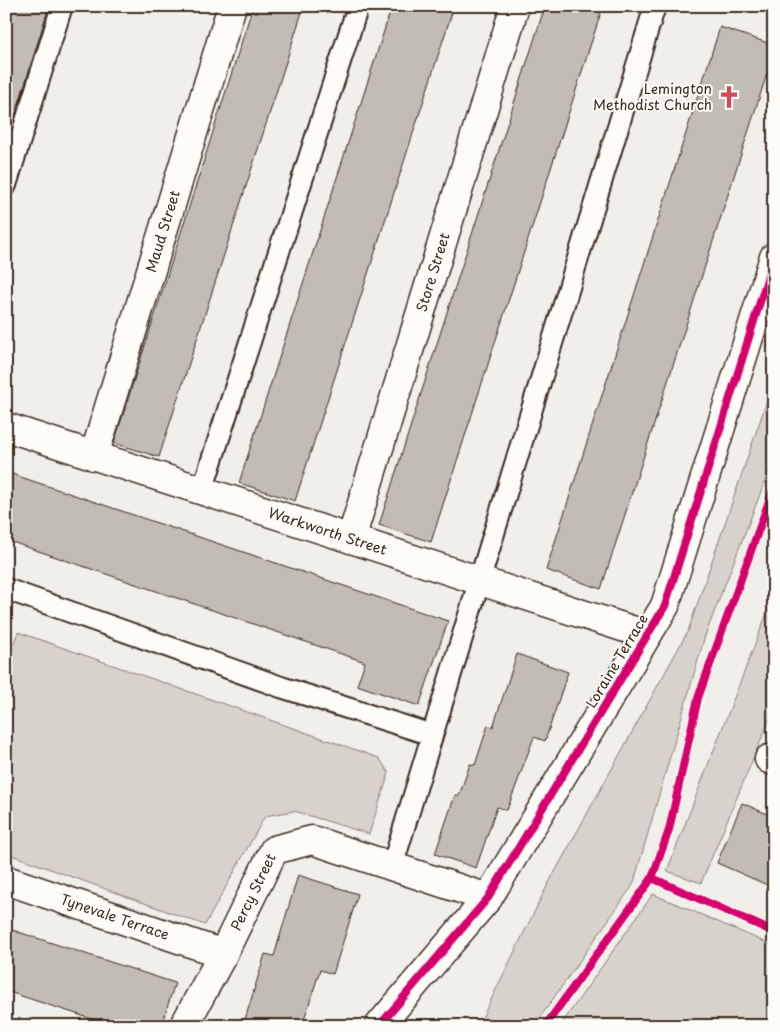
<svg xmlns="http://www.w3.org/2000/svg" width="780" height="1032" font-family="'Playpen Sans',sans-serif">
  <rect width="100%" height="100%" fill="#f1efea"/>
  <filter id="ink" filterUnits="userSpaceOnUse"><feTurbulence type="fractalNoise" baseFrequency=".02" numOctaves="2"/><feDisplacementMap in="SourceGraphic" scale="10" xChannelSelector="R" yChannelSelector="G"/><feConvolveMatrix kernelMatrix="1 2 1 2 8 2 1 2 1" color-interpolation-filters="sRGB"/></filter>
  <g filter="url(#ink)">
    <path fill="#d7d2cc" stroke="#897e75" d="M 774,380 L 774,458 L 705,636 L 633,885 L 534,1026 L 478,1026 L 546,888 L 688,631 Z
      M 774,595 L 774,709 L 701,883 L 667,871 Z
      M 18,632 L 379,758 L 389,773 L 369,834 L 294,811 L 265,816 L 205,925 L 6,853 L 6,664 Z
      M 653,894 L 774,946 L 774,1026 L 560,1026 Z"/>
    <path fill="#c1bcb4" stroke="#3b2a1e" d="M 6,6 L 49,6 L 10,132 L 6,131 Z
      M 253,6 L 304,6 L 159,457 L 114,443 Z
      M 392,6 L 454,6 L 295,501 L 239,483 Z
      M 545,6 L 603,6 L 431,542 L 379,525 Z
      M 720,27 L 774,45 L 774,52 L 601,589 L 546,570 Z
      M 6,472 L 448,621 L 419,706 L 357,685 L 365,662 L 6,540 Z
      M 517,654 L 568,672 L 545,741 L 534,737 L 507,810 L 497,807 L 476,868 L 435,854 L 455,795 L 459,796 L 470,764 L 475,765 L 488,725 L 493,727 Z
      M 742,803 L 774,817 L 774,888 L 717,863 Z
      M 298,875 L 358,894 L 333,974 L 320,970 L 302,1026 L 243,1026 L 265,954 L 274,956 Z
      M 6,928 L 175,983 L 161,1026 L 113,1026 L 6,991 Z"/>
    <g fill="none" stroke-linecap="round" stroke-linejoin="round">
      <defs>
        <path id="lane" d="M 6,185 L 62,6
          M 202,491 L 358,6
          M 6,589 L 281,687 L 432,735
          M 392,867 L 655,6"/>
        <g id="street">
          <path id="s1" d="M 6,427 L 647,635"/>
          <path id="s2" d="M 94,456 L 232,6"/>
          <path id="s3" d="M 351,539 L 515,6"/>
          <path d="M 769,759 L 774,761"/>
          <path id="s4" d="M 6,880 L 223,954"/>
          <path id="s5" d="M 184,1026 L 223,954 L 274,850 L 312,840 L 488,898"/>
          <path d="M 379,1026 L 488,898 L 665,606 L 774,257"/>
        </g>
      </defs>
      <use href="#lane" stroke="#3b2a1e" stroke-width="24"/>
      <use href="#street" stroke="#3b2a1e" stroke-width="31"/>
      <use href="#lane" stroke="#fdfcf7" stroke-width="20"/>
      <use href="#street" stroke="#fdfcf7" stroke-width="28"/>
      <defs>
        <path id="cycleway" d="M 652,878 L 774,932
          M 379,1026 L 488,898 L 665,606 L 774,257
          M 545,1026 L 652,878 L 669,830 L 698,698 L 774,487"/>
      </defs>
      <use href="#cycleway" stroke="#fdfcf7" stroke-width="11"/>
      <use href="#cycleway" stroke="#d6006c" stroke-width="8"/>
    </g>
  </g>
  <defs>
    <symbol id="church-bare" viewBox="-9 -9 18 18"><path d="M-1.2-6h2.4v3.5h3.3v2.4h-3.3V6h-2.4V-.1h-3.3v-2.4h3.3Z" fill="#d1495b" stroke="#fdfcf7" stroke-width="2.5" paint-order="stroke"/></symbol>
  </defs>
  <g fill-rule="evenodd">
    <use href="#church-bare" x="713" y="81" width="32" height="32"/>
  </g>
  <g text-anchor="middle" stroke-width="4" stroke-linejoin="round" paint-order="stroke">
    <g font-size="14" fill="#3b2a1e" stroke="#fdfcf7" text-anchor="end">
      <text x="712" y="94">Lemington<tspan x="712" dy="16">Methodist Church</tspan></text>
    </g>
    <g font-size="14" fill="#3b2a1e" stroke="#fdfcf7">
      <text dy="5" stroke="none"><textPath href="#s2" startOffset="235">Maud Street</textPath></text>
      <text dy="5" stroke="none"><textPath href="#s3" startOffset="279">Store Street</textPath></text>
      <text dy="5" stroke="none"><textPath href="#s1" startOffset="338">Warkworth Street</textPath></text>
      <text transform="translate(617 661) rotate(-59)" y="5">Loraine Terrace</text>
      <text dy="5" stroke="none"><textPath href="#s5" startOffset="151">Percy Street</textPath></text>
      <text dy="5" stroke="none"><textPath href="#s4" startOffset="115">Tynevale Terrace</textPath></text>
    </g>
  </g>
  <rect width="780" height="1032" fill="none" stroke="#fdfcf7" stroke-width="25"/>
  <rect x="12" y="12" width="755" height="1007" fill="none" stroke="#3b2a1e" stroke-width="2" filter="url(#ink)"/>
</svg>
